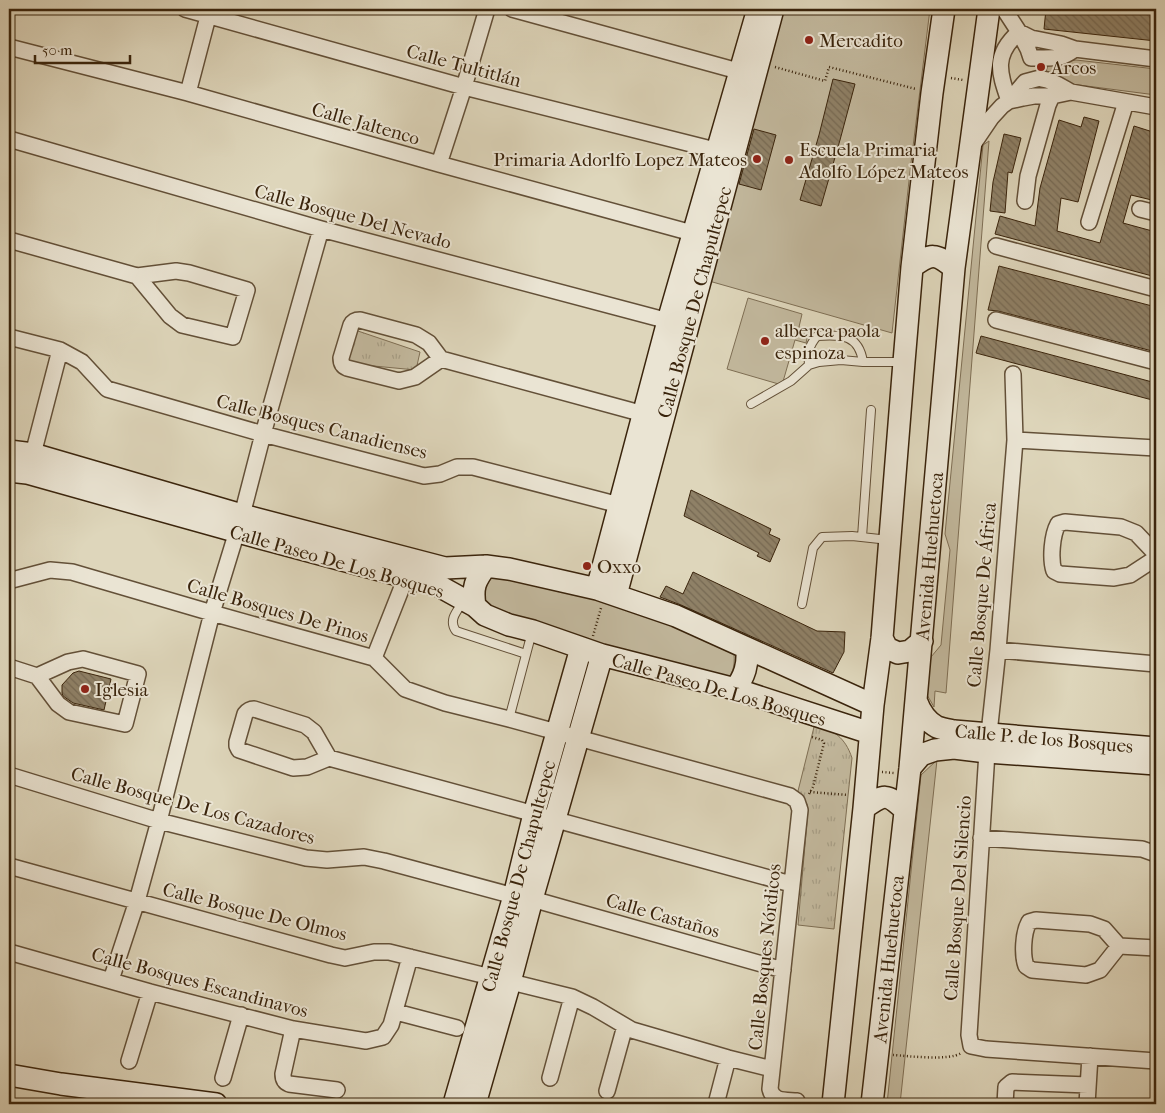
<svg xmlns="http://www.w3.org/2000/svg" width="1165" height="1113" font-family="'IM FELL French Canon',serif">
  <defs>
    <pattern id="park-tufts" width="24" height="20" patternUnits="userSpaceOnUse" patternTransform="scale(1.25)"><rect width="24" height="20" fill="#c2b89d"/><path d="M3 7l-1-3M5 7V3M7 7l1-3M15 17l-1-3M17 17v-4M19 17l1-3" fill="none" stroke="#a79e86"/></pattern>
    <pattern id="building-back-hatch" width="6" height="6" patternUnits="userSpaceOnUse" patternTransform="scale(1.25)"><rect width="6" height="6" fill="#8f8167"/><path d="M-1 5l2 2M0 0l6 6M5-1l2 2" fill="none" stroke="#766953"/></pattern>
  </defs>
  <rect width="100%" height="100%" fill="#ded6bb"/>
  <filter id="stains"><feTurbulence type="fractalNoise" baseFrequency=".004" numOctaves="4"/><feColorMatrix values="0 0 0 0 .2 0 0 0 0 .09 0 0 0 0 .02 0 0 0 .5 -.17"/></filter>
  <radialGradient id="worn" r=".72"><stop offset=".6" stop-color="#630" stop-opacity="0"/><stop offset="1" stop-color="#630" stop-opacity=".3"/></radialGradient>
  <path fill="#c2b89d" stroke="#7e6e54" d="M 775,9 L 930,9 L 911,163 L 892,333 L 709,281 Z
    M 1076,60 L 1156,69 L 1156,95 L 1071,84 L 1047,74 L 1046,72 L 1048,65 Z
    M 989,141 L 946,693 L 935,691 L 934,707 L 926,693 L 931,657 L 941,645 L 950,550 L 945,534 L 983,145 Z
    M 748,298 L 802,314 L 799,327 L 809,330 L 806,343 L 795,340 L 782,385 L 727,369 Z
    M 484,570 L 647,611 L 734,654 C 735,667 733,676 721,683 L 483,609 Z
    M 937,760 L 900,1104 L 887,1104 L 921,775 Z"/>
  <path fill="url(#park-tufts)" stroke="#7e6e54" d="M 352,329 L 420,352 L 416,370 L 342,363 Z
    M 815,723 C 834,731 845,737 852,758 L 834,929 L 798,925 L 808,810 L 807,804 L 798,791 Z"/>
  <path fill="url(#building-back-hatch)" stroke="#3a240c" d="M 1046,9 L 1156,9 L 1156,41 L 1044,29 Z
    M 833,79 L 855,84 L 840,140 L 821,206 L 800,200 L 819,135 Z
    M 1084,117 L 1099,121 L 1078,202 L 1061,198 L 1057,231 L 1100,243 L 1134,126 L 1156,133 L 1156,201 L 1131,195 L 1123,223 L 1156,232 L 1156,277 L 995,234 L 1000,216 L 1035,226 L 1040,188 L 1059,120 L 1081,127 Z
    M 754,129 L 776,135 L 761,190 L 739,184 Z
    M 1004,134 L 1021,138 L 1012,173 L 1008,172 L 1005,213 L 990,211 L 993,182 Z
    M 999,266 L 1156,307 L 1156,352 L 998,311 L 988,310 Z
    M 981,336 L 1156,383 L 1156,401 L 976,353 Z
    M 691,490 L 771,529 L 769,534 L 780,539 L 770,562 L 757,556 L 759,553 L 684,516 Z
    M 693,572 L 817,631 L 845,632 L 844,652 L 833,673 L 681,605 L 660,597 L 666,586 L 683,594 Z
    M 79,671 L 111,679 L 104,710 L 73,703 L 63,696 L 62,693 L 62,685 L 73,673 Z"/>
  <g fill="none" stroke-linecap="round" stroke-linejoin="round">
    <defs>
      <path id="lane" d="M 809,365 C 808,352 808,347 817,336 C 842,334 859,335 863,362
        M 751,404 L 791,381 L 809,365 L 819,362 L 841,360 L 863,362 L 902,362
        M 862,537 L 871,410
        M 463,602 C 457,611 448,620 456,631 L 526,654
        M 802,604 L 813,548 L 822,537 L 852,536 L 889,540
        M 509,719 L 532,632"/>
      <path id="street" d="M 185,9 L 464,87 L 727,153
        M 512,9 L 749,74
        M 1004,9 L 1019,32 L 1031,38 L 1061,44 L 1075,49 L 1156,59
        M 9,47 L 188,93 L 439,164 L 703,236
        M 1044,58 C 1059,58 1062,58 1075,49
        M 1042,79 C 1052,80 1062,87 1071,92
        M 188,93 L 210,9
        M 1009,101 C 999,72 993,55 1019,32 L 1028,49 L 1031,58 L 1041,58
        M 1009,101 L 1025,82 L 1040,78
        M 9,139 L 321,229 L 676,323
        M 972,146 L 991,118 L 1002,106 L 1009,101 L 1023,98 L 1034,96 L 1052,96 L 1071,92 L 1156,107
        M 439,164 L 464,87 L 487,9
        M 1025,201 L 1028,176 L 1048,105 L 1052,96
        M 1140,209 L 1156,213
        M 1089,222 L 1126,102
        M 9,240 L 137,276 L 176,271 L 189,273 L 247,290 L 233,337 L 182,325 L 170,316 L 137,276
        M 996,246 L 1156,289
        M 996,320 L 1156,362
        M 9,337 L 60,350 L 82,362 L 107,389 L 263,434 L 424,476 L 440,474 L 457,467 L 473,467 L 627,507
        M 441,359 L 415,377 L 399,381 L 347,368 C 342,366 341,363 341,358 L 351,325 C 353,321 355,320 360,320 L 416,335 L 429,343 L 441,359 L 651,416
        M 1013,374 L 1015,440 L 998,650 L 987,752 L 969,1035 L 971,1046 L 986,1049 L 1156,1061
        M 1015,440 L 1156,448
        M 33,454 L 60,350
        M 1156,554 L 1136,533 L 1121,527 L 1065,522 L 1058,524 C 1052,535 1050,559 1054,571 L 1060,574 L 1114,578 L 1130,575 L 1156,558
        M 9,579 L 12,580 L 50,570 L 72,572 L 212,613 L 374,658 L 405,689 L 445,703 L 509,719 L 790,796 L 797,801 L 800,810 L 770,1089 C 773,1102 785,1100 797,1101
        M 998,650 L 1156,664
        M 374,658 L 406,577
        M 83,659 L 138,674 L 125,724 L 69,712 L 58,704 L 37,676 L 68,662 Z
        M 9,667 L 37,676
        M 329,758 L 314,732 L 305,725 L 254,709 C 250,709 248,710 245,714 L 237,742 L 237,746 L 239,750 L 293,768 L 307,767 L 329,758 L 791,884
        M 9,775 L 159,821 L 306,858 L 327,860 L 364,857 L 384,861 L 514,896
        M 981,838 L 1142,849 L 1156,854
        M 9,866 L 331,955 L 345,958 L 374,952 L 389,952 L 572,997 L 593,1007 L 632,1030 L 728,1058 L 772,1069
        M 532,899 L 783,970
        M 1119,946 L 1100,970 L 1086,975 L 1032,970 L 1026,966 C 1022,955 1023,933 1029,922 L 1036,920 L 1090,924 L 1104,929 L 1119,946 L 1156,948
        M 9,952 L 150,992 L 293,1029 L 366,1041 L 383,1037 L 391,1025 L 410,957
        M 111,980 L 137,901 L 159,821 L 212,613 L 242,515 L 263,434 L 321,229
        M 396,1012 L 457,1028
        M 293,1029 L 283,1074 C 283,1079 284,1082 289,1084 L 337,1090
        M 129,1061 L 150,992
        M 223,1078 L 241,1015
        M 550,1078 L 572,997
        M 607,1091 L 625,1026
        M 716,1104 L 728,1058
        M 1005,1104 L 1006,1087 L 1012,1082 L 1088,1085
        M 1087,1104 L 1090,1056"/>
      <path id="secondary" d="M 912,267 C 932,253 935,253 954,268
        M 9,451 L 33,454 L 242,515 L 445,568 L 486,566 L 509,569 L 597,589 L 676,616 L 873,705
        M 9,471 L 27,473 L 238,532 L 439,586 L 475,606 L 485,615 L 509,625 L 533,631 L 602,655 L 735,689 L 870,733
        M 597,589 L 668,321 L 758,9
        M 616,595 L 773,9
        M 475,606 C 472,587 475,581 486,566
        M 882,638 L 887,648 L 898,653 L 910,651 L 922,641
        M 735,689 C 745,676 748,665 747,648
        M 916,700 C 920,711 926,721 937,727 C 942,729 949,730 954,731 L 1156,748
        M 910,768 L 921,755 L 935,750 L 954,748 L 987,752 L 1156,764
        M 864,808 C 885,794 886,793 905,810
        M 9,1075 L 61,1084 L 216,1104
        M 454,1104 L 514,896 L 534,814 L 581,648
        M 475,1104 L 510,982 L 532,899 L 602,655
        M 833,1104 L 864,808 L 873,705 L 882,638 L 904,362 L 912,267 L 932,93 L 944,9
        M 872,1104 L 910,768 L 954,268 L 989,9"/>
    </defs>
    <use href="#lane" stroke="#635038" stroke-width="10"/>
    <use href="#street" stroke="#635038" stroke-width="18"/>
    <use href="#secondary" stroke="#3a240c" stroke-width="24"/>
    <path stroke="#3a240c" stroke-width="2.5" stroke-dasharray="1 2.5" stroke-linecap="butt" d="M 775,67 L 825,81 L 829,67 L 916,89
      M 951,78 L 963,80
      M 593,636 L 601,608
      M 882,772 L 894,773
      M 810,792 L 848,795
      M 809,794 L 813,787 L 824,743 L 822,740 L 812,737
      M 893,1055 C 908,1056 950,1061 961,1053"/>
    <use href="#lane" stroke="#eae4d3" stroke-width="8"/>
    <use href="#street" stroke="#eae4d3" stroke-width="15"/>
    <use href="#secondary" stroke="#eae4d3" stroke-width="21"/>
  </g>
  <g fill="#8f2418" stroke="#eae4d3" stroke-width="2">
    <circle cx="809" cy="40" r="5"/>
    <circle cx="1041" cy="67" r="5"/>
    <circle cx="757" cy="159" r="5"/>
    <circle cx="789" cy="160" r="5"/>
    <circle cx="765" cy="341" r="5"/>
    <circle cx="587" cy="566" r="5"/>
    <circle cx="85" cy="689" r="5"/>
  </g>
  <g text-anchor="middle" stroke-width="4" stroke-linejoin="round" paint-order="stroke">
    <g font-size="19" fill="#3a240c" stroke="#eae4d3" text-anchor="start">
      <text x="819" y="47">Mercadito</text>
      <text x="1051" y="74">Arcos</text>
      <text x="799" y="156">Escuela Primaria<tspan x="799" dy="22">Adolfo López Mateos</tspan></text>
      <text x="747" y="166" text-anchor="end">Primaria Adorlfo Lopez Mateos</text>
      <text x="775" y="337">alberca paola<tspan x="775" dy="22">espinoza</tspan></text>
      <text x="597" y="573">Oxxo</text>
      <text x="95" y="696">Iglesia</text>
    </g>
    <g font-size="19" fill="#3a240c" stroke="#eae4d3">
      <text transform="translate(464 65) rotate(15)" y="7">Calle Tultitlán</text>
      <text transform="translate(366 123) rotate(16)" y="7">Calle Jaltenco</text>
      <text transform="translate(353 216) rotate(15)" y="7">Calle Bosque Del Nevado</text>
      <text transform="translate(694 302) rotate(-75)" y="7">Calle Bosque De Chapultepec</text>
      <text transform="translate(322 426) rotate(14)" y="7">Calle Bosques Canadienses</text>
      <text transform="translate(929 556) rotate(-85)" y="7">Avenida Huehuetoca</text>
      <text transform="translate(337 561) rotate(16)" y="7">Calle Paseo De Los Bosques</text>
      <text transform="translate(981 595) rotate(-85)" y="7">Calle Bosque De África</text>
      <text transform="translate(278 610) rotate(16)" y="7">Calle Bosques De Pinos</text>
      <text transform="translate(719 689) rotate(16)" y="7">Calle Paseo De Los Bosques</text>
      <text transform="translate(1044 738) rotate(5)" y="7">Calle P. de los Bosques</text>
      <text transform="translate(193 805) rotate(15)" y="7">Calle Bosque De Los Cazadores</text>
      <text transform="translate(518 876) rotate(-75)" y="7">Calle Bosque De Chapultepec</text>
      <text transform="translate(957 898) rotate(-86)" y="7">Calle Bosque Del Silencio</text>
      <text transform="translate(255 911) rotate(14)" y="7">Calle Bosque De Olmos</text>
      <text transform="translate(663 915) rotate(16)" y="7">Calle Castaños</text>
      <text transform="translate(764 957) rotate(-84)" y="7">Calle Bosques Nórdicos</text>
      <text transform="translate(888 959) rotate(-84)" y="7">Avenida Huehuetoca</text>
      <text transform="translate(200 982) rotate(15)" y="7">Calle Bosques Escandinavos</text>
    </g>
  </g>
  <rect width="1165" height="1113" fill="none" stroke="#ded6bb" stroke-width="30"/>
  <rect x="10" y="10" width="1145" height="1093" fill="none" stroke="#3a240c" stroke-width="2.5"/>
  <rect x="15" y="15" width="1135" height="1083" fill="none" stroke="#3a240c"/>
  <path d="M35 55v8h95v-8" fill="none" stroke="#3a240c" stroke-width="2.5"/>
  <text x="42" y="55" font-size="15" fill="#3a240c" stroke="#eae4d3" stroke-width="4" paint-order="stroke">50 m</text>
  <rect width="100%" height="100%" filter="url(#stains)"/>
  <rect width="100%" height="100%" fill="url(#worn)"/>
</svg>
